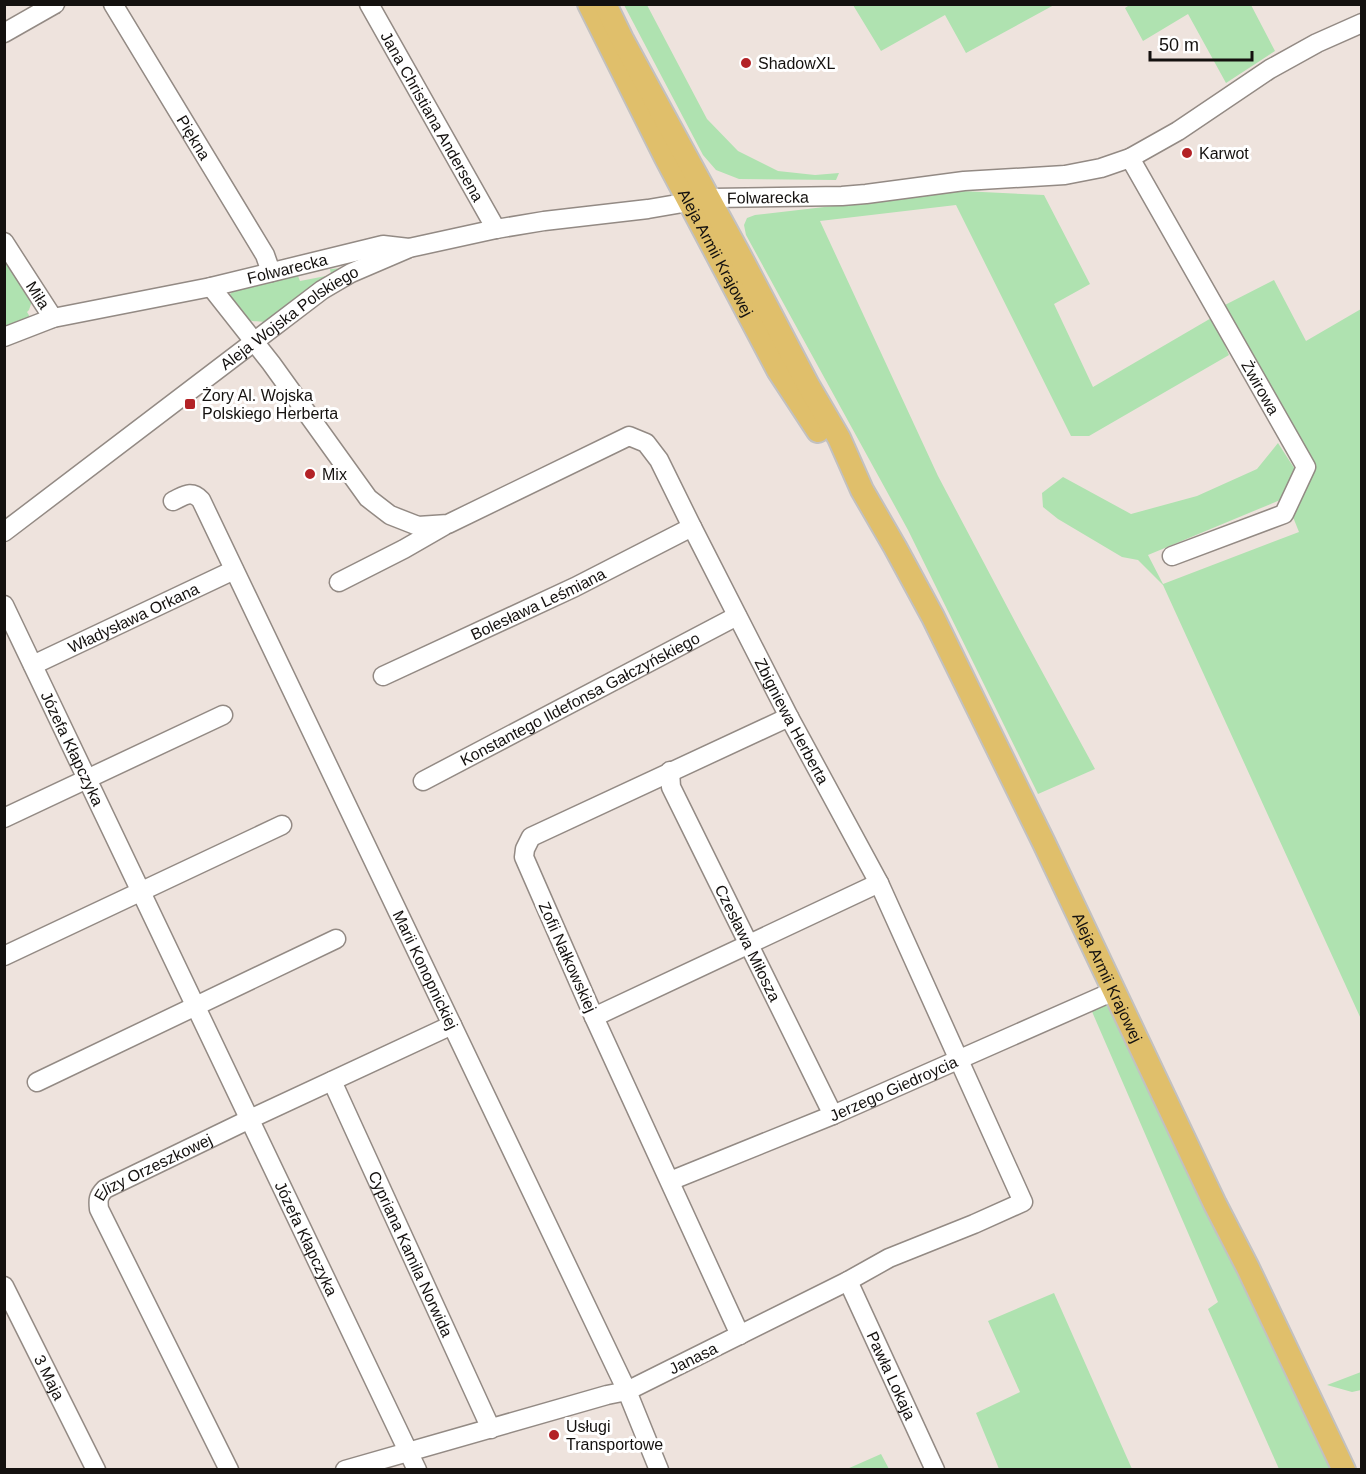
<svg xmlns="http://www.w3.org/2000/svg" width="1366" height="1474" font-family="Arial,sans-serif">
  <rect width="100%" height="100%" fill="#eee3dd"/>
  <path fill="#afe2b0" d="M 1131,4 L 1251,5 L 1275,51 L 1226,83 L 1188,14 L 1143,41 L 1125,8 Z
    M 624,5 L 647,5 L 707,119 L 738,151 L 778,171 L 815,175 L 839,173 L 836,180 L 739,179 L 716,170 L 703,155 Z
    M 853,5 L 1054,5 L 966,53 L 945,15 L 881,51 Z
    M 962,191 L 1044,195 L 1090,284 L 1054,304 L 1093,387 L 1213,317 L 1229,355 L 1089,436 L 1071,436 L 956,205 L 820,221 L 938,476 L 1020,631 L 1095,769 L 1038,794 L 908,530 L 746,235 L 744,225 L 747,218 L 755,215 Z
    M 4,252 L 32,301 L 29,310 L 27,312 L 30,317 L 5,328 Z
    M 345,268 L 265,322 C 260,321 254,322 249,320 C 240,316 232,303 230,294 L 233,291 L 298,276 L 300,281 L 331,275 L 330,269 Z
    M 1274,280 L 1306,341 L 1361,309 L 1361,1019 L 1163,585 L 1138,560 L 1122,557 L 1058,519 L 1043,507 L 1042,493 L 1063,477 L 1131,514 L 1197,496 L 1257,469 L 1278,443 L 1298,474 L 1285,498 L 1148,555 L 1163,584 L 1299,532 L 1291,512 L 1314,467 L 1221,307 Z
    M 1113,1003 L 1331,1469 L 1279,1469 L 1208,1309 L 1218,1302 L 1090,1007 Z
    M 1054,1293 L 1132,1469 L 999,1469 L 976,1413 L 1020,1392 L 988,1321 Z
    M 1361,1372 L 1361,1390 L 1352,1392 L 1327,1385 Z
    M 881,1454 L 889,1469 L 847,1469 Z"/>
  <g fill="none" stroke-linecap="round" stroke-linejoin="round">
    <defs>
      <g id="minor">
        <path id="s1" d="M 113,4 L 265,255 L 271,272"/>
        <path id="s2" d="M 369,4 L 496,229"/>
        <path d="M 4,33 L 55,4"/>
        <path id="s3" d="M 1130,158 L 1306,467 L 1284,514 L 1172,556"/>
        <path id="s4" d="M 4,242 L 53,318"/>
        <path id="s5" d="M 211,287 L 271,363 L 368,498 L 390,515 L 418,526 L 448,524 L 629,436 L 646,443 L 659,460 L 692,527 L 789,717 L 879,883 L 1023,1202 L 974,1224 L 889,1258 L 848,1281 L 627,1391 L 607,1395 L 345,1470"/>
        <path id="s6" d="M 4,337 L 53,318 L 211,287 L 383,245 L 409,248 L 496,229 L 544,221 L 648,209 L 712,198 L 842,196 L 866,194 L 964,181 L 1065,175 L 1101,168 L 1130,158 L 1178,131 L 1270,69 L 1317,43 L 1362,23"/>
        <path id="s7" d="M 173,501 C 184,496 191,489 201,500 L 627,1391 L 659,1470"/>
        <path id="s8" d="M 4,532 L 322,290 L 351,273 L 407,249"/>
        <path d="M 339,582 L 404,549 L 444,526"/>
        <path id="s9" d="M 4,605 L 417,1470"/>
        <path id="s10" d="M 33,665 L 234,570"/>
        <path id="s11" d="M 383,676 L 575,587 L 692,527"/>
        <path id="s12" d="M 670,771 L 671,787 L 833,1115"/>
        <path id="s13" d="M 423,781 L 737,616"/>
        <path d="M 4,818 L 223,715"/>
        <path d="M 4,956 L 282,825"/>
        <path d="M 594,1017 L 879,883"/>
        <path id="s14" d="M 332,1081 L 491,1429"/>
        <path d="M 37,1082 L 336,939"/>
        <path id="s15" d="M 670,1181 L 833,1115 L 1114,991"/>
        <path id="s16" d="M 848,1281 L 935,1470"/>
        <path id="s17" d="M 4,1286 L 96,1470"/>
        <path d="M 740,1335 L 594,1017 L 524,857 L 525,849 L 531,837 L 789,717"/>
        <path id="s18" d="M 229,1470 L 99,1209 C 98,1200 98,1196 105,1189 L 250,1119 L 452,1025"/>
      </g>
      <g id="major">
        <path id="s19" d="M 589,4 L 666,158 L 778,370 L 818,431"/>
        <path id="s20" d="M 605,4 L 622,39 L 738,252 L 808,385 L 839,438 L 862,490 L 895,547 L 933,617 L 1044,843 L 1215,1204 L 1248,1268 L 1344,1470"/>
      </g>
    </defs>
    <use href="#minor" stroke="#938a84" stroke-width="21"/>
    <use href="#major" stroke="#c2c1c1" stroke-width="26"/>
    <use href="#minor" stroke="#fff" stroke-width="18"/>
    <use href="#major" stroke="#e0bf6b" stroke-width="22"/>
  </g>
  <g fill="#b32226" stroke="#fff" stroke-width="2">
    <circle cx="746" cy="63" r="6"/>
    <circle cx="1187" cy="153" r="6"/>
    <rect x="184" y="398" width="12" height="12" rx="3"/>
    <circle cx="310" cy="474" r="6"/>
    <circle cx="554" cy="1435" r="6"/>
  </g>
  <g text-anchor="middle" stroke-width="6" stroke-linejoin="round" paint-order="stroke">
    <g font-size="16" fill="#14110f" stroke="#fff" text-anchor="start">
      <text x="758" y="69">ShadowXL</text>
      <text x="1199" y="159">Karwot</text>
      <text x="202" y="401">Żory Al. Wojska<tspan x="202" dy="18">Polskiego Herberta</tspan></text>
      <text x="322" y="480">Mix</text>
      <text x="566" y="1432">Usługi<tspan x="566" dy="18">Transportowe</tspan></text>
    </g>
    <g font-size="16" fill="#14110f" stroke="#fff">
      <text dy="6" stroke="none"><textPath href="#s2" startOffset="129">Jana Christiana Andersena</textPath></text>
      <text dy="6" stroke="none"><textPath href="#s1" startOffset="156">Piękna</textPath></text>
      <text dy="6" stroke="none"><textPath href="#s6" startOffset="780">Folwarecka</textPath></text>
      <text dy="6" stroke="none"><textPath href="#s19" startOffset="279">Aleja Armii Krajowej</textPath></text>
      <text dy="6" stroke="none"><textPath href="#s6" startOffset="292">Folwarecka</textPath></text>
      <text dy="6" stroke="none"><textPath href="#s4" startOffset="63">Miła</textPath></text>
      <text dy="6" stroke="none"><textPath href="#s8" startOffset="357">Aleja Wojska Polskiego</textPath></text>
      <text dy="6" stroke="none"><textPath href="#s3" startOffset="264">Żwirowa</textPath></text>
      <text dy="6" stroke="none"><textPath href="#s11" startOffset="171">Bolesława Leśmiana</textPath></text>
      <text dy="6" stroke="none"><textPath href="#s10" startOffset="111">Władysława Orkana</textPath></text>
      <text dy="6" stroke="none"><textPath href="#s13" startOffset="177">Konstantego Ildefonsa Gałczyńskiego</textPath></text>
      <text dy="6" stroke="none"><textPath href="#s5" startOffset="885">Zbigniewa Herberta</textPath></text>
      <text dy="6" stroke="none"><textPath href="#s9" startOffset="159">Józefa Kłapczyka</textPath></text>
      <text dy="6" stroke="none"><textPath href="#s12" startOffset="190">Czesława Miłosza</textPath></text>
      <text transform="translate(568 957) rotate(66)" y="6">Zofii Nałkowskiej</text>
      <text dy="6" stroke="none"><textPath href="#s7" startOffset="552">Marii Konopnickiej</textPath></text>
      <text dy="6" stroke="none"><textPath href="#s20" startOffset="1096">Aleja Armii Krajowej</textPath></text>
      <text dy="6" stroke="none"><textPath href="#s15" startOffset="242">Jerzego Giedroycia</textPath></text>
      <text dy="6" stroke="none"><textPath href="#s18" startOffset="366">Elizy Orzeszkowej</textPath></text>
      <text dy="6" stroke="none"><textPath href="#s9" startOffset="702">Józefa Kłapczyka</textPath></text>
      <text dy="6" stroke="none"><textPath href="#s14" startOffset="190">Cypriana Kamila Norwida</textPath></text>
      <text transform="translate(693 1358) rotate(-26)" y="6">Janasa</text>
      <text dy="6" stroke="none"><textPath href="#s16" startOffset="104">Pawła Lokaja</textPath></text>
      <text dy="6" stroke="none"><textPath href="#s17" startOffset="102">3 Maja</textPath></text>
    </g>
  </g>
  <rect width="1366" height="1474" fill="none" stroke="#14110f" stroke-width="12"/>
  <path d="M1150 51v9h102v-9" fill="none" stroke="#14110f" stroke-width="3"/>
  <text x="1159" y="51" font-size="18" fill="#14110f" stroke="#ffffff" stroke-width="4.5" paint-order="stroke">50 m</text>
</svg>
